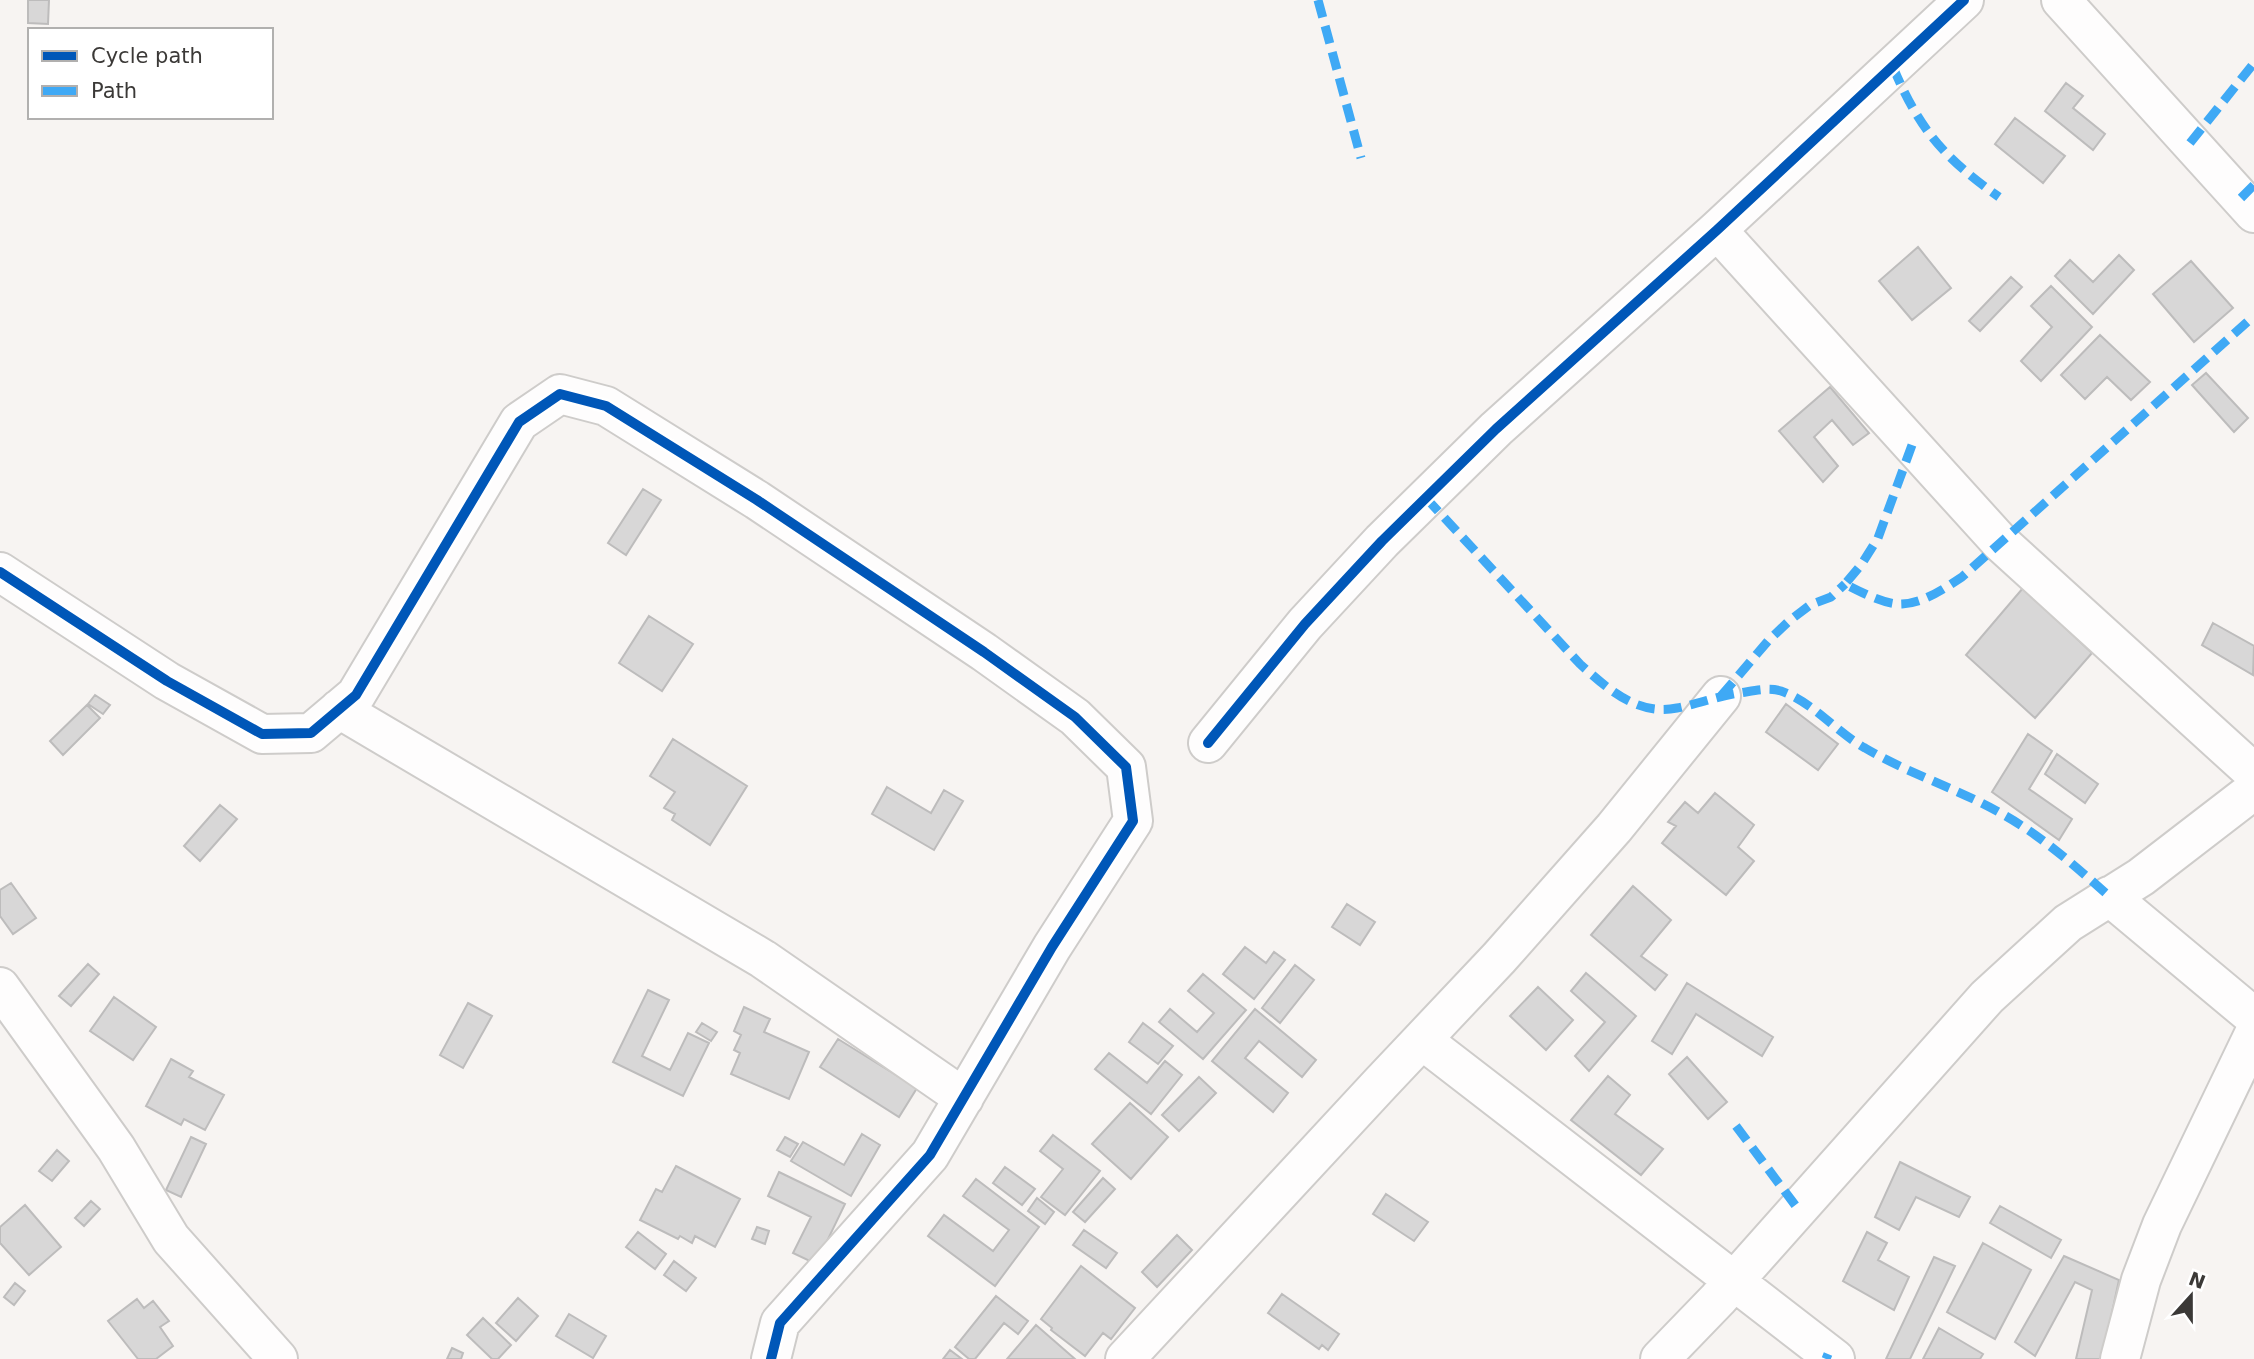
<svg xmlns="http://www.w3.org/2000/svg" width="2254" height="1359" font-family="'DejaVu Sans',sans-serif">
  <rect width="100%" height="100%" fill="#f7f4f2"/>
  <path fill="#d8d7d7" stroke="#bdbcbc" stroke-width="2" d="M 28,0 L 49,0 L 48,24 L 28,23 Z
    M 2066,83 L 2083,96 L 2073,108 L 2105,134 L 2093,150 L 2045,111 Z
    M 2015,118 L 2065,156 L 2043,183 L 1995,144 Z
    M 1918,247 L 1951,288 L 1912,320 L 1879,281 Z
    M 2119,255 L 2134,270 L 2093,314 L 2055,276 L 2070,260 L 2093,282 Z
    M 2191,261 L 2233,308 L 2194,342 L 2153,294 Z
    M 2011,277 L 2022,287 L 1980,331 L 1969,321 Z
    M 2051,286 L 2092,327 L 2041,381 L 2021,361 L 2052,327 L 2031,306 Z
    M 2100,335 L 2150,382 L 2131,400 L 2107,377 L 2085,399 L 2061,375 Z
    M 2206,373 L 2248,418 L 2234,432 L 2192,385 Z
    M 1830,387 L 1869,433 L 1853,445 L 1832,420 L 1814,437 L 1838,466 L 1823,482 L 1779,431 Z
    M 643,489 L 661,500 L 626,555 L 608,543 Z
    M 2023,588 L 2092,653 L 2035,718 L 1966,655 Z
    M 649,616 L 693,644 L 662,691 L 619,663 Z
    M 2213,623 L 2254,646 L 2253,675 L 2202,645 Z
    M 95,695 L 110,705 L 103,714 L 88,704 Z
    M 1786,704 L 1838,744 L 1818,770 L 1766,732 Z
    M 87,705 L 100,718 L 63,755 L 50,741 Z
    M 2028,734 L 2052,751 L 2029,789 L 2072,819 L 2059,840 L 1992,792 Z
    M 673,739 L 747,786 L 710,845 L 672,820 L 675,814 L 664,808 L 675,792 L 650,776 Z
    M 2057,754 L 2098,784 L 2085,803 L 2045,774 Z
    M 887,787 L 931,813 L 944,790 L 963,801 L 934,850 L 872,814 Z
    M 1715,793 L 1754,825 L 1738,847 L 1754,861 L 1726,895 L 1662,843 L 1676,826 L 1668,822 L 1685,802 L 1698,813 Z
    M 220,805 L 237,819 L 200,861 L 184,846 Z
    M 11,883 L 36,918 L 13,934 L 0,916 L 0,890 Z
    M 1633,886 L 1671,920 L 1641,956 L 1667,975 L 1655,990 L 1591,935 Z
    M 1347,904 L 1375,922 L 1360,945 L 1332,927 Z
    M 1245,947 L 1266,963 L 1274,952 L 1285,960 L 1254,999 L 1223,974 Z
    M 88,964 L 99,974 L 71,1006 L 59,996 Z
    M 1295,965 L 1314,980 L 1280,1023 L 1262,1008 Z
    M 1586,973 L 1636,1016 L 1589,1071 L 1575,1056 L 1605,1022 L 1571,991 Z
    M 1203,974 L 1246,1010 L 1203,1059 L 1159,1022 L 1170,1009 L 1197,1032 L 1214,1013 L 1188,991 Z
    M 1687,983 L 1773,1037 L 1762,1056 L 1696,1014 L 1672,1054 L 1652,1041 Z
    M 1538,987 L 1573,1020 L 1546,1050 L 1510,1016 Z
    M 648,990 L 669,1000 L 642,1056 L 670,1070 L 688,1033 L 709,1043 L 683,1096 L 613,1062 Z
    M 114,997 L 156,1027 L 133,1060 L 90,1031 Z
    M 468,1003 L 492,1016 L 463,1068 L 440,1055 Z
    M 744,1007 L 770,1019 L 764,1032 L 809,1052 L 789,1099 L 731,1074 L 740,1053 L 734,1050 L 741,1035 L 734,1031 Z
    M 1255,1009 L 1316,1060 L 1302,1077 L 1259,1041 L 1245,1058 L 1288,1093 L 1273,1112 L 1212,1061 Z
    M 702,1023 L 717,1032 L 711,1041 L 696,1032 Z
    M 1143,1023 L 1173,1046 L 1158,1064 L 1129,1042 Z
    M 838,1039 L 917,1088 L 899,1117 L 820,1067 Z
    M 1109,1053 L 1147,1083 L 1165,1061 L 1182,1075 L 1151,1114 L 1095,1069 Z
    M 1687,1057 L 1727,1102 L 1708,1119 L 1669,1074 Z
    M 171,1059 L 193,1071 L 189,1077 L 224,1095 L 205,1130 L 184,1119 L 181,1125 L 146,1106 Z
    M 1608,1076 L 1630,1095 L 1615,1114 L 1663,1149 L 1641,1175 L 1571,1120 Z
    M 1199,1077 L 1216,1093 L 1179,1131 L 1162,1115 Z
    M 1130,1103 L 1168,1137 L 1131,1179 L 1092,1144 Z
    M 862,1134 L 880,1145 L 851,1196 L 791,1161 L 803,1142 L 844,1165 Z
    M 1053,1135 L 1100,1171 L 1065,1215 L 1041,1197 L 1063,1169 L 1040,1151 Z
    M 191,1137 L 206,1144 L 181,1197 L 166,1190 Z
    M 785,1137 L 798,1144 L 790,1157 L 777,1150 Z
    M 57,1150 L 69,1161 L 52,1181 L 39,1171 Z
    M 1900,1162 L 1970,1197 L 1959,1217 L 1916,1197 L 1899,1230 L 1875,1217 Z
    M 676,1166 L 740,1199 L 715,1247 L 695,1236 L 692,1243 L 680,1236 L 678,1239 L 640,1220 L 656,1189 L 662,1192 Z
    M 1005,1167 L 1035,1189 L 1022,1205 L 993,1183 Z
    M 779,1172 L 845,1204 L 816,1264 L 793,1253 L 811,1217 L 768,1196 Z
    M 1103,1178 L 1115,1189 L 1085,1222 L 1073,1212 Z
    M 976,1179 L 1039,1227 L 995,1286 L 928,1236 L 944,1215 L 993,1251 L 1009,1230 L 963,1196 Z
    M 1386,1194 L 1428,1222 L 1414,1241 L 1373,1214 Z
    M 1037,1198 L 1054,1212 L 1045,1224 L 1028,1211 Z
    M 91,1201 L 100,1209 L 84,1226 L 75,1218 Z
    M 25,1205 L 61,1247 L 29,1275 L 0,1243 L 0,1227 Z
    M 2000,1206 L 2061,1240 L 2051,1258 L 1990,1223 Z
    M 757,1227 L 769,1231 L 765,1244 L 752,1239 Z
    M 1084,1230 L 1117,1253 L 1106,1268 L 1073,1245 Z
    M 638,1232 L 666,1254 L 655,1269 L 626,1247 Z
    M 1867,1232 L 1887,1243 L 1878,1260 L 1909,1277 L 1894,1310 L 1843,1281 Z
    M 1177,1235 L 1192,1250 L 1157,1287 L 1142,1272 Z
    M 1983,1243 L 2031,1270 L 1995,1339 L 1947,1312 Z
    M 2064,1256 L 2119,1280 L 2102,1359 L 2076,1359 L 2092,1290 L 2075,1282 L 2035,1356 L 2015,1342 Z
    M 1934,1257 L 1955,1266 L 1910,1359 L 1886,1359 Z
    M 674,1261 L 696,1278 L 686,1291 L 664,1275 Z
    M 1081,1266 L 1135,1308 L 1111,1339 L 1103,1333 L 1085,1356 L 1051,1330 L 1052,1328 L 1041,1319 Z
    M 15,1283 L 25,1291 L 14,1305 L 4,1297 Z
    M 1282,1294 L 1339,1334 L 1328,1350 L 1322,1345 L 1319,1349 L 1268,1313 Z
    M 996,1296 L 1028,1321 L 1018,1334 L 1004,1323 L 975,1359 L 969,1359 L 955,1347 Z
    M 518,1298 L 538,1316 L 516,1341 L 496,1323 Z
    M 137,1299 L 144,1308 L 153,1301 L 169,1321 L 160,1327 L 173,1346 L 156,1359 L 138,1359 L 108,1321 Z
    M 569,1314 L 606,1336 L 593,1358 L 556,1336 Z
    M 483,1318 L 511,1345 L 498,1359 L 492,1359 L 467,1335 Z
    M 1036,1325 L 1075,1359 L 1007,1359 Z
    M 1939,1328 L 1983,1354 L 1980,1359 L 1923,1359 Z
    M 452,1348 L 463,1353 L 461,1359 L 447,1359 Z
    M 950,1350 L 962,1359 L 943,1359 Z"/>
  <g fill="none" stroke-linecap="round" stroke-linejoin="round">
    <defs>
      <path id="minor" d="M 2061,0 L 2254,213
        M 1717,230 L 2000,542 L 2254,773
        M 0,572 L 167,681 L 262,734 L 311,733 L 356,695 L 519,422 L 560,394 L 606,406 L 757,500 L 984,652 L 1075,717 L 1126,767 L 1133,821 L 1052,947 L 930,1155 L 780,1323 L 771,1359
        M 339,709 L 763,959 L 964,1098
        M 1208,743 L 1305,624 L 1382,541 L 1496,429 L 1717,230 L 1964,0
        M 2109,896 L 2254,1017
        M 0,987 L 116,1148 L 171,1239 L 278,1359
        M 1422,1040 L 1835,1359
        M 1125,1359 L 1380,1084 L 1499,958 L 1614,828 L 1721,696
        M 1660,1359 L 1718,1299 L 1987,997 L 2068,923 L 2141,877 L 2254,790
        M 2120,1359 L 2141,1280 L 2162,1225 L 2254,1034"/>
    </defs>
    <use href="#minor" stroke="#ceccca" stroke-width="42"/>
    <use href="#minor" stroke="#fefdfd" stroke-width="38"/>
    <path stroke="#3fa9f5" stroke-width="9" stroke-dasharray="18 9" stroke-linecap="butt" d="M 1318,0 L 1361,158
      M 1893,67 C 1919,129 1944,158 1999,197
      M 2190,143 L 2254,63
      M 2241,198 L 2254,185
      M 1912,445 L 1878,538 L 1861,565 L 1845,584 C 1861,592 1885,605 1902,604 C 1924,603 1945,588 1962,577 L 2254,316
      M 1426,498 L 1580,664 C 1608,689 1637,716 1677,708 C 1698,704 1718,696 1739,693 C 1753,691 1768,687 1781,691 C 1813,702 1836,732 1865,748 C 1909,774 1959,789 2004,815 C 2043,837 2076,867 2109,896
      M 1721,696 L 1768,641 L 1789,621 L 1810,605 L 1831,597 L 1845,584
      M 1736,1126 L 1798,1209
      M 1826,1359 L 1828,1354"/>
    <defs>
      <path id="cycleway" d="M 0,572 L 167,681 L 262,734 L 311,733 L 356,695 L 519,422 L 560,394 L 606,406 L 757,500 L 984,652 L 1075,717 L 1126,767 L 1133,821 L 1052,947 L 930,1155 L 780,1323 L 771,1359
        M 1208,743 L 1305,624 L 1382,541 L 1496,429 L 1717,230 L 1964,0"/>
    </defs>
    <use href="#cycleway" stroke="#fff" stroke-width="15"/>
    <use href="#cycleway" stroke="#0057b8" stroke-width="10"/>
  </g>
  <rect x="28" y="28" width="245" height="91" fill="#ffffff" stroke="#b1b0af" stroke-width="2"/>
  <rect x="42" y="51" width="35" height="10" fill="#0057b8" stroke="#b1b0af" stroke-width="2"/>
  <text x="91" y="63" font-size="21" fill="#3b3937">Cycle path</text>
  <rect x="42" y="86" width="35" height="10" fill="#3fa9f5" stroke="#b1b0af" stroke-width="2"/>
  <text x="91" y="98" font-size="21" fill="#3b3937">Path</text>
  <g transform="translate(2191 1296) rotate(21)" stroke="#ffffff" stroke-width="5" paint-order="stroke">
  <path d="M0-5L12 26L0 18L-12 26Z" fill="#3b3937"/>
  <text y="-10" font-size="19" font-weight="bold" text-anchor="middle" fill="#3b3937">N</text>
  </g>
</svg>
